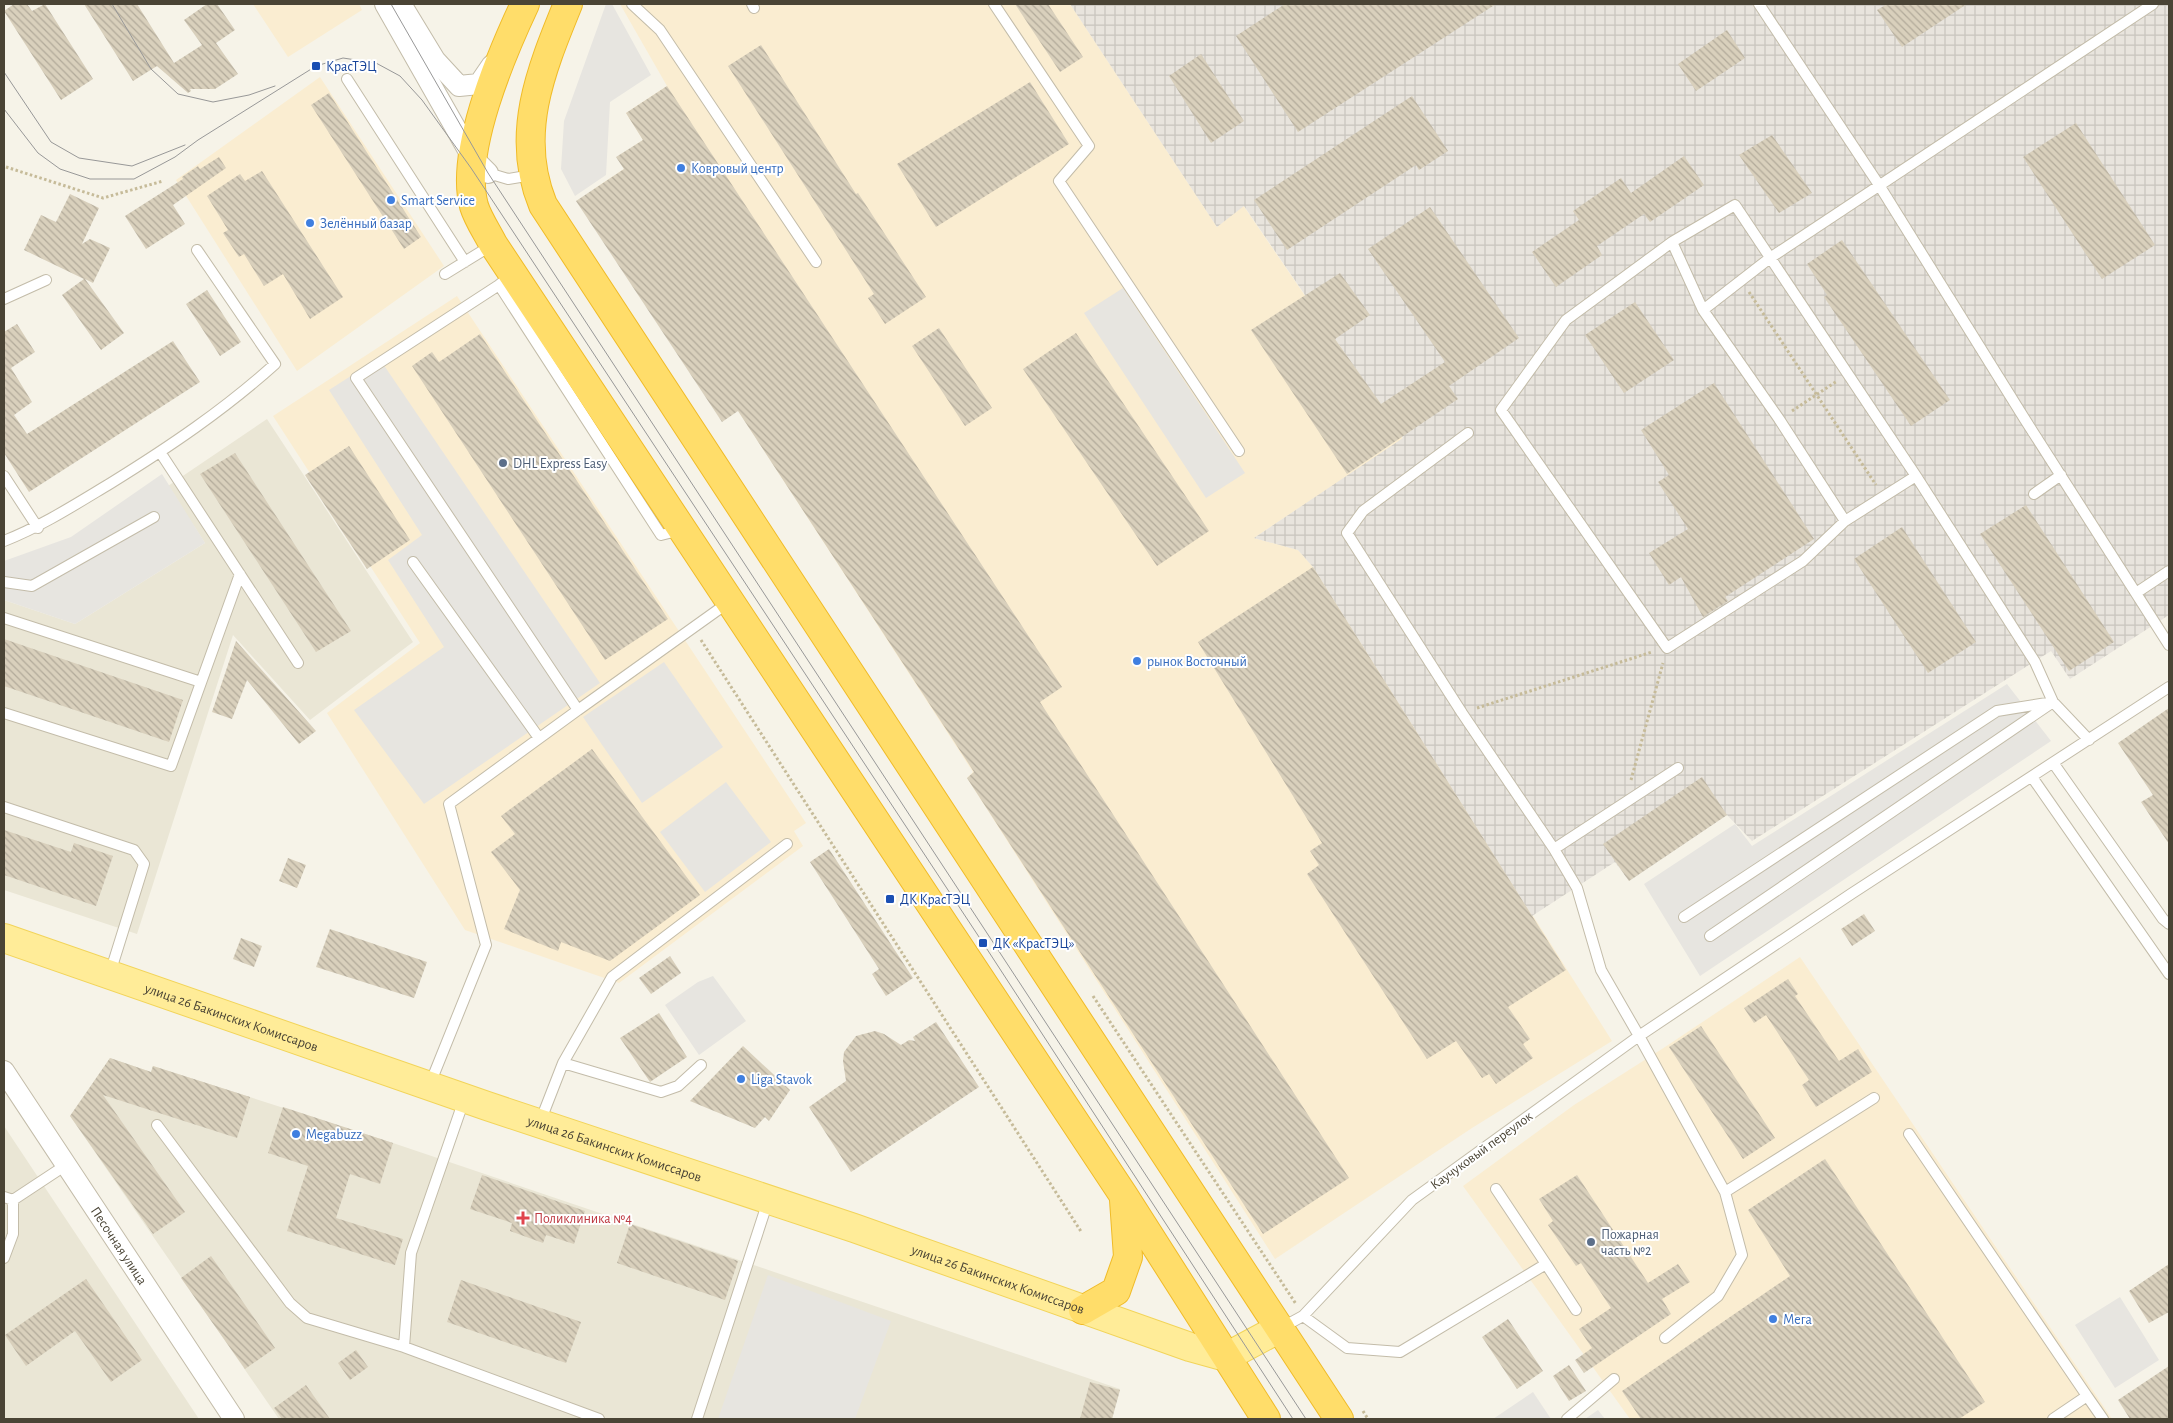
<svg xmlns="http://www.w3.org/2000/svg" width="2173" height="1423" font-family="'Alegreya Sans',sans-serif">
  <defs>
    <pattern id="industrial-grid" width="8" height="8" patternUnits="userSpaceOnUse" patternTransform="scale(1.25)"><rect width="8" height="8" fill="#e8e4dd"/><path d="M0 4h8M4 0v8" fill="none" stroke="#c8c5be"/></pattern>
    <pattern id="building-back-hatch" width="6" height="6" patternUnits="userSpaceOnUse" patternTransform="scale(1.25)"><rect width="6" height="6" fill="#d9d0bc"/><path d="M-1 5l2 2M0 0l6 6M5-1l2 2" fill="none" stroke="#b2aa9a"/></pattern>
  </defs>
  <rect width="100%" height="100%" fill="#f6f3e8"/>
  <path fill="#eae6d5" d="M 267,419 L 413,642 L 310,720 L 233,635 L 137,934 L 4,890 L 4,600 L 75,624 L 205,543 L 168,486 Z
    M 110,1058 L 151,1072 L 153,1066 L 393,1143 L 1120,1389 L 1112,1419 L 279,1419 L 70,1116 Z
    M 4,1126 L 199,1419 L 4,1419 Z"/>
  <path fill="#faedd1" d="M 253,4 L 359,4 L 362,10 L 288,57 Z
    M 620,4 L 1070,4 L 1217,227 L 1243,205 L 1403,439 L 1254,538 L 1298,550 L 1313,567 L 1612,1041 L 1472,1128 L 1275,1259 L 967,778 L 973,772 L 594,189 L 624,169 L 617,157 L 643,140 L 626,113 L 667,86 Z
    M 320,77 L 444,266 L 297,371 L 176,180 Z
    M 457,296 L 806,823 L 794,831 L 803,846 L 619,983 L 465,930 L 327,713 L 420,643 L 273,416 Z
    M 1800,957 L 2112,1419 L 1630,1419 L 1463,1186 L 1574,1105 L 1665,1047 Z"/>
  <path fill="url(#industrial-grid)" d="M 1070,4 L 2169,4 L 2169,615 L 2070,679 L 2051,651 L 1752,841 L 1727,815 L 1629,881 L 1615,862 L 1532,916 L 1313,567 L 1298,550 L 1254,538 L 1403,438 L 1244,206 L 1217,227 Z"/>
  <path fill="#e7e5e0" d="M 606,4 L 612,4 L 651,75 L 610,102 L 606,175 L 575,196 L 561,169 L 564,121 Z
    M 1123,288 L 1245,473 L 1206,498 L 1084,313 Z
    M 379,358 L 600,683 L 424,804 L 354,710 L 444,647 L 388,560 L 422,535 L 329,390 Z
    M 162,474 L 205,543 L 75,624 L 4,600 L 4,561 L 71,537 Z
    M 664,662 L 723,747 L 642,803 L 583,717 Z
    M 2007,684 L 2051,741 L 1700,976 L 1644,884 L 1735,824 L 1752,846 Z
    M 726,782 L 771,842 L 705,892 L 660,832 Z
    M 713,976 L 746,1021 L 699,1055 L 665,1005 L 698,982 Z
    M 768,1275 L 891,1321 L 855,1419 L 718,1419 Z
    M 2120,1297 L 2159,1360 L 2115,1388 L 2075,1325 Z
    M 1533,1392 L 1551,1419 L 1493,1419 Z
    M 1598,1410 L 1605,1419 L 1585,1419 Z"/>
  <path fill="url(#building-back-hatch)" d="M 14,4 L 27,4 L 32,11 L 45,4 L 93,79 L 61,100 L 4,11 Z
    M 84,4 L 137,4 L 174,63 L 202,45 L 184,20 L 207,4 L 217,4 L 235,30 L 216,43 L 238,74 L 215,89 L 190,89 L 191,91 L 188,93 L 157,66 L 133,81 Z
    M 1015,4 L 1048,4 L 1083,57 L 1060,72 Z
    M 1285,4 L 1496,4 L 1298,132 L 1236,36 Z
    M 1887,4 L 1967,4 L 1902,47 L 1877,10 Z
    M 1727,30 L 1745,58 L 1696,91 L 1678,64 Z
    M 761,45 L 856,194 L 858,193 L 926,297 L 885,324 L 868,298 L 874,294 L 728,66 Z
    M 1201,54 L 1244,121 L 1211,143 L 1169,76 Z
    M 1030,82 L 1069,144 L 936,227 L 897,164 Z
    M 667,86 L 1062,687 L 1040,702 L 1349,1178 L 1263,1234 L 967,778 L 974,772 L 738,411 L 722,422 L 576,201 L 624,169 L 616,157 L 643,140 L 626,113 Z
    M 329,93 L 421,237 L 404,249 L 311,105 Z
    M 1412,96 L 1448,151 L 1419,170 L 1416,165 L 1287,250 L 1254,200 Z
    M 2076,123 L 2155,245 L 2102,279 L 2023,157 Z
    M 1772,135 L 1812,193 L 1779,213 L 1739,155 Z
    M 1684,156 L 1704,185 L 1650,222 L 1644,214 L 1597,246 L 1602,255 L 1556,287 L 1532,252 L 1579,220 L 1573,211 L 1621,178 L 1631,193 Z
    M 219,157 L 226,168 L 173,205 L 185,224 L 146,249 L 125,216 L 183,179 L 182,177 L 198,166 L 200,169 Z
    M 262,171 L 343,297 L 310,319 L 283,274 L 264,286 L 244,254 L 239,257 L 223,233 L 228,230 L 207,196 L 240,174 L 245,181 Z
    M 70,194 L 99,208 L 82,244 L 90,239 L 110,248 L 93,283 L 85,279 L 124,333 L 101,350 L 62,295 L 84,279 L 24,250 L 41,215 L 56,222 Z
    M 1430,207 L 1519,338 L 1449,386 L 1458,399 L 1347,474 L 1251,330 L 1340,273 L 1370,315 L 1335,339 L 1381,404 L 1445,362 L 1368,249 Z
    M 1842,240 L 1950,400 L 1911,426 L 1824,297 L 1827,295 L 1807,264 Z
    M 207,290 L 241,342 L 220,356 L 186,304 Z
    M 1635,302 L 1674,360 L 1624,393 L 1585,335 Z
    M 17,324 L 35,352 L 11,368 L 32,402 L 14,415 L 27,434 L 173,341 L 200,382 L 29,492 L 4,453 L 4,332 Z
    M 939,328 L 992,408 L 965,426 L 912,346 Z
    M 1076,333 L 1209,531 L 1157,566 L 1023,369 Z
    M 480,334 L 668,619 L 605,660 L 412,366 L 432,352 L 439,362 Z
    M 1714,383 L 1814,539 L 1725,597 L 1728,601 L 1703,617 L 1681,577 L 1669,585 L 1649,553 L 1688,529 L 1658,482 L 1669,475 L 1641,430 Z
    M 349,446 L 410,540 L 367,569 L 305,475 Z
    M 235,453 L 351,631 L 316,652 L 200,474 Z
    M 2026,505 L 2114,642 L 2069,671 L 1980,534 Z
    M 1902,527 L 1976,642 L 1928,673 L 1854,559 Z
    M 1313,567 L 1566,970 L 1508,1007 L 1530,1039 L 1523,1044 L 1533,1058 L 1496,1084 L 1489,1074 L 1482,1078 L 1456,1041 L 1427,1059 L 1307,874 L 1319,865 L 1310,851 L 1322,843 L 1198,642 Z
    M 4,639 L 183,700 L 169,742 L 4,686 Z
    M 236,641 L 316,731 L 299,744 L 247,680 L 232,719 L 212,712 Z
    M 2169,708 L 2169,844 L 2141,802 L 2153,795 L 2118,743 Z
    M 592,749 L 700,895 L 610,961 L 561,942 L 558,951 L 504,929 L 520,890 L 491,852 L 515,834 L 501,816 Z
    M 1702,777 L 1727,815 L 1629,881 L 1603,844 Z
    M 4,830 L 71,852 L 74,843 L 113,856 L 96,906 L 4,875 Z
    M 829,849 L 913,978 L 886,996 L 872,974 L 879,969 L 810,862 Z
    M 288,858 L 306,865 L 297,888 L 279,881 Z
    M 1864,914 L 1875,931 L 1852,946 L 1841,929 Z
    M 330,929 L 427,962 L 414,998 L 316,967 Z
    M 241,938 L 262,946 L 254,967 L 233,959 Z
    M 670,956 L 681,973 L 651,994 L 639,978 Z
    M 1788,979 L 1798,994 L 1795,996 L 1839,1061 L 1858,1049 L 1872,1072 L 1816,1107 L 1802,1085 L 1809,1080 L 1766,1015 L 1754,1023 L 1744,1008 Z
    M 659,1013 L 687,1057 L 650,1082 L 620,1038 Z
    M 936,1022 L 979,1087 L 851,1172 L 809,1107 L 846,1081 L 843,1061 L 844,1052 L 856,1036 L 875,1031 L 884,1034 L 901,1045 L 909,1040 L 915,1041 L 913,1037 Z
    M 1701,1026 L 1775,1138 L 1743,1159 L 1669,1047 Z
    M 743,1046 L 790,1090 L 769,1121 L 765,1117 L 755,1128 L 690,1101 Z
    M 110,1058 L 151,1072 L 153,1066 L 250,1097 L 237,1138 L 103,1095 L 185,1212 L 153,1234 L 70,1116 Z
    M 283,1107 L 393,1143 L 380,1184 L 350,1174 L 336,1218 L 403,1239 L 395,1265 L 287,1231 L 308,1166 L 268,1153 Z
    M 1825,1159 L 1985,1402 L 1959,1419 L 1641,1419 L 1622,1391 L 1790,1276 L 1748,1210 Z
    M 482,1175 L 585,1211 L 574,1244 L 546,1235 L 543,1243 L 510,1231 L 512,1223 L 470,1209 Z
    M 1577,1175 L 1648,1283 L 1678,1264 L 1690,1282 L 1662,1299 L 1671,1314 L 1584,1373 L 1575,1360 L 1592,1348 L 1579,1329 L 1611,1308 L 1581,1263 L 1576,1266 L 1548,1225 L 1553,1221 L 1539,1199 Z
    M 630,1224 L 738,1261 L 725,1300 L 617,1263 Z
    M 211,1256 L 275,1348 L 245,1369 L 181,1278 Z
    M 2169,1264 L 2169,1312 L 2149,1323 L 2129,1291 Z
    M 86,1279 L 142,1360 L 111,1382 L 75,1331 L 26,1366 L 5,1335 Z
    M 461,1280 L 581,1322 L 566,1363 L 447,1322 Z
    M 1508,1319 L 1543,1371 L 1517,1389 L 1482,1337 Z
    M 356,1350 L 368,1367 L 350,1380 L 338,1363 Z
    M 1569,1365 L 1586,1391 L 1569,1401 L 1553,1376 Z
    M 2169,1366 L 2169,1419 L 2130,1419 L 2118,1400 Z
    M 1090,1382 L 1120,1390 L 1112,1419 L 1080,1419 Z
    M 306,1385 L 330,1419 L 282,1419 L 274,1408 Z"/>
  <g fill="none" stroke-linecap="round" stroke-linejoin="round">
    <defs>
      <path id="lane" d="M 632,4 L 660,30 L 816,262
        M 752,4 L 754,8
        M 994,4 L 1089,146 L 1059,181 L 1239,451
        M 1759,4 L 1879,185 L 2024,418 L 2169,645
        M 347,79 L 465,262
        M 488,173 L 508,179 L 532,175
        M 1672,242 L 1703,310 L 1779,419 L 1845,521 L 1916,476
        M 445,274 L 492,245
        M 504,281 L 499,285 L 661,535 L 681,530
        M 4,299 L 46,280
        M 1703,310 L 1770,258 L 2153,4
        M 160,452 L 298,663
        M 4,476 L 38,528
        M 2034,494 L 2061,475
        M 4,541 C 42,526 76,504 111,483 C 169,447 224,410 275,364 L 197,250
        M 413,562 L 539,738
        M 4,582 L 32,586 L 154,517
        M 2136,593 L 2169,571
        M 4,618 L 201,682
        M 578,710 L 729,602
        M 4,713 L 171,766 L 240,574
        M 2054,764 L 2163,919 L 2169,924
        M 2032,777 L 2169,974
        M 4,807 L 134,850 L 144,864 L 110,973
        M 1554,849 L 1678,768
        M 1684,917 L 1997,711 L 2053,702 L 2089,740
        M 1710,936 L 2053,702 L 2035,662 L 1916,476 L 1735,205 L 1672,242 L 1566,320 L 1501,410 L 1667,648 L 1803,561 L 1845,521
        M 563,1063 L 612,977 L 787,844
        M 430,1084 L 486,945 L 449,804 L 578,710 L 356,378 L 499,285
        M 540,1122 L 563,1063 L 661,1092 L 678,1086 L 701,1065
        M 157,1125 L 290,1303 L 307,1318 L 404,1347 L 599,1419
        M 1909,1134 L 2087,1396
        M 1725,1192 L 1874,1098
        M 4,1197 L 13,1200 L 66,1165
        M 4,1258 L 13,1234 L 13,1200
        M 1546,1264 L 1576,1310
        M 1303,1316 L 1347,1348 L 1400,1352 L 1546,1264 L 1496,1189
        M 1281,1328 L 1303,1316 L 1412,1200 L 1639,1036 L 1601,970 L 1577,888 L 1554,849 L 1462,713 L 1347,533 L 1363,511 L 1468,433
        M 1665,1338 L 1718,1296 L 1742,1255 L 1725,1192 L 1639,1036 L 1851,894 L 2169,687
        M 404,1347 L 411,1253 L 464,1100
        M 697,1419 L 768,1201
        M 1567,1419 L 1614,1379
        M 2053,1419 L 2087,1396 L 2103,1419"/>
      <g id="street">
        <path d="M 385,4 L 472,157 L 488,173"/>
        <path d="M 401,4 L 435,60 L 459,86 L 479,84 L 492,65"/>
        <path id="s1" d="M 4,1071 L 234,1419"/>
      </g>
      <g id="primary">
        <path id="s2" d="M 4,938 L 487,1106 L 854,1228 L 1190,1347 L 1226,1357 L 1280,1328"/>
      </g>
      <path id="highway" d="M 525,4 C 502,53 459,152 474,206 C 478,219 487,232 493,244 L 1124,1196 L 1266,1419
        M 568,4 C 541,70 514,135 543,205 L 1339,1419
        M 1083,1310 L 1116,1291 L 1128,1257 L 1124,1200"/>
    </defs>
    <use href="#lane" stroke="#c3bca9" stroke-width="12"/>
    <use href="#street" stroke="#c3bca9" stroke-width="22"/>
    <use href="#primary" stroke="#f2d45a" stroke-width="30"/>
    <use href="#highway" stroke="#f0bb28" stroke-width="30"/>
    <path stroke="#c6bb99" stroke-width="3" stroke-dasharray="2.5 2.5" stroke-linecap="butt" d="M 6,167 L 103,198 L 163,181
      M 1749,292 L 1876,485
      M 1792,411 L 1837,381
      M 701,640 L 1082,1233
      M 1477,708 L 1652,652
      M 1631,780 L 1663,663
      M 1093,996 L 1296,1304
      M 1363,1411 L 1368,1419"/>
    <use href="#lane" stroke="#fff" stroke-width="10"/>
    <use href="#street" stroke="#fff" stroke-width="20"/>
    <use href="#primary" stroke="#ffec98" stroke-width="28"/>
    <use href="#highway" stroke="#ffdd6a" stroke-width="28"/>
    <path stroke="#989898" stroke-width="1" d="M 112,4 L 151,69 L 178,94 L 213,102 L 249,95 L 275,86
      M 391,4 L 488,173 L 1306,1419
      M 4,72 L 51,142 L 79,158 L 132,166 L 185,145
      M 4,109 L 38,153 L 60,169 L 90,179 L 134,179 L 175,157 L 198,140 L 316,66 L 343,58 L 376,63 L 400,76 L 422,100 L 471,168 L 983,943 L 1293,1419"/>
  </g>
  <g fill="#1a4fb4" stroke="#fff" stroke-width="2">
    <rect x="311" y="61" width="10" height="10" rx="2.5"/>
    <rect x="885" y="894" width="10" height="10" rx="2.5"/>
    <rect x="978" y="938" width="10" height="10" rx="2.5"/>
  </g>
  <g fill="#3f7fe0" stroke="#fff" stroke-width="2">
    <circle cx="681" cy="168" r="5"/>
    <circle cx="391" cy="200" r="5"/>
    <circle cx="310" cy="223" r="5"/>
    <circle cx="1137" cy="661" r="5"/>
    <circle cx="741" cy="1079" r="5"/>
    <circle cx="296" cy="1134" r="5"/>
    <circle cx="1773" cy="1319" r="5"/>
  </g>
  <g fill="#5c6f8a" stroke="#fff" stroke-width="2">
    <circle cx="503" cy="463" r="5"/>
    <circle cx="1591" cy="1242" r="5"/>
  </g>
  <path fill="#e0444e" stroke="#fff" stroke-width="2" d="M520.5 1210.5h5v5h5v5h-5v5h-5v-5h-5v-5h5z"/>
  <g text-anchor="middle" stroke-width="4" stroke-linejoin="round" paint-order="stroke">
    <g font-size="14" fill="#164399" stroke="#fff" text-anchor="start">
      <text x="326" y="71">КрасТЭЦ</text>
      <text x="900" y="904">ДК КрасТЭЦ</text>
      <text x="993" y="948">ДК «КрасТЭЦ»</text>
    </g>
    <g font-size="14" fill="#366cbe" stroke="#fff" text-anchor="start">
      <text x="691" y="173">Ковровый центр</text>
      <text x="401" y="205">Smart Service</text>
      <text x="320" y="228">Зелённый базар</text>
      <text x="1147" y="666">рынок Восточный</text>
      <text x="751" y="1084">Liga Stavok</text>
      <text x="306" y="1139">Megabuzz</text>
      <text x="1783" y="1324">Мега</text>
    </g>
    <g font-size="14" fill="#4e5e75" stroke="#fff" text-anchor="start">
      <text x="513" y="468">DHL Express Easy</text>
      <text x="1601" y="1239">Пожарная<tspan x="1601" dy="16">часть №2</tspan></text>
    </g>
    <g font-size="14" fill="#4a4435" stroke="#fff">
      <text dy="5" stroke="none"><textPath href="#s2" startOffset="241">улица 26 Бакинских Комиссаров</textPath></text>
      <text dy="5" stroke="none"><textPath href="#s2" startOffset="646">улица 26 Бакинских Комиссаров</textPath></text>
      <text transform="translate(1481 1150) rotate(-36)" y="5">Каучуковый переулок</text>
      <text dy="5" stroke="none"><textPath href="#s1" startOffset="209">Песочная улица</textPath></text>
      <text dy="5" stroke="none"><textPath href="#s2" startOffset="1051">улица 26 Бакинских Комиссаров</textPath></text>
    </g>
    <g font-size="14" fill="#be3a42" stroke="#fff" text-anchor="start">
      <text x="534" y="1223">Поликлиника №4</text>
    </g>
  </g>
  <rect width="2173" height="1423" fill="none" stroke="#4a4435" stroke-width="10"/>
</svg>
